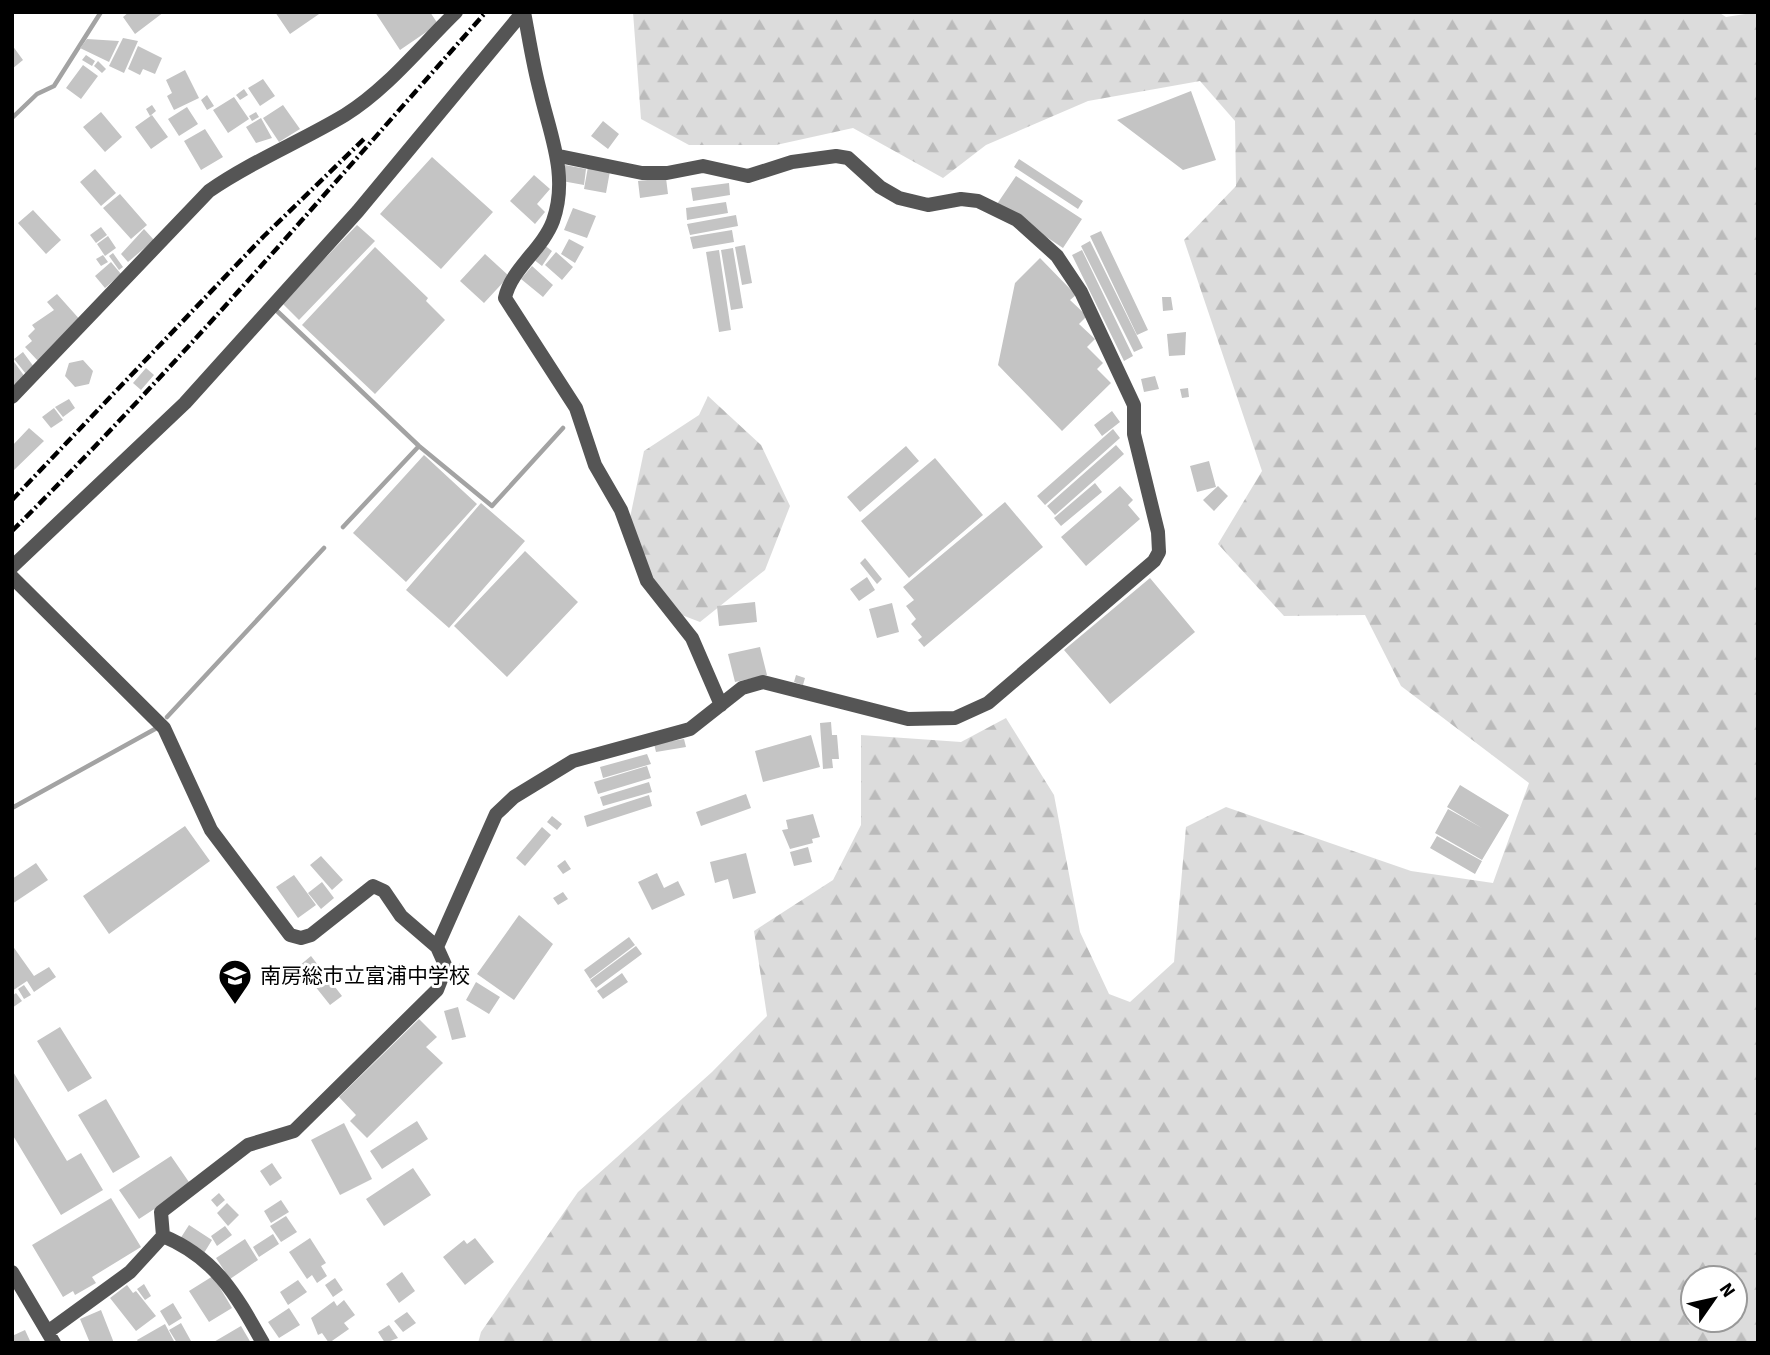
<svg xmlns="http://www.w3.org/2000/svg" width="1770" height="1355" font-family="'Source Sans 3','Noto Sans JP',sans-serif">
  <defs>
    <pattern id="forest-firs" width="22" height="20" patternUnits="userSpaceOnUse" patternTransform="scale(1.75)"><rect width="22" height="20" fill="#dcdcdc"/><path d="M5 1l3.5 6h-7zM16 11l3.5 6h-7z" fill="#bbb"/></pattern>
  </defs>
  <rect width="100%" height="100%" fill="#fff"/>
  <path fill="url(#forest-firs)" fill-rule="evenodd" d="M 633,12 L 1718,12 L 1726,17 L 1758,12 L 1758,1343 L 478,1343 L 481,1332 L 578,1192 L 712,1072 L 767,1016 L 754,931 L 833,880 L 861,825 L 861,735 L 961,742 L 1006,718 L 1054,795 L 1080,932 L 1109,994 L 1130,1002 L 1174,962 L 1186,827 L 1226,807 L 1411,871 L 1493,883 L 1529,783 L 1401,686 L 1365,615 L 1284,616 L 1218,544 L 1262,471 L 1184,240 L 1236,186 L 1235,121 L 1200,81 L 1088,101 L 986,145 L 943,178 L 853,128 L 776,145 L 689,145 L 641,119 ZM 1693,1278 L 1735,1278 L 1735,1320 L 1693,1320 Z
    M 708,396 L 761,445 L 790,506 L 765,570 L 700,622 L 661,607 L 627,532 L 644,451 L 699,415 Z"/>
  <g fill="none" stroke-linecap="round" stroke-linejoin="round">
    <path stroke="#a3a3a3" stroke-width="4.5" d="M 12,118 L 37,94 L 54,86 L 101,12
      M 277,311 L 419,446 L 492,506 L 563,428
      M 343,527 L 419,446
      M 167,717 L 324,548
      M 12,808 L 155,729"/>
  </g>
  <path fill="#c4c4c4" d="M 129,12 L 164,12 L 135,34 L 123,17 Z
    M 275,12 L 322,12 L 290,34 Z
    M 375,12 L 430,12 L 438,24 L 400,50 Z
    M 123,38 L 138,41 L 124,73 L 109,66 Z
    M 87,39 L 119,41 L 109,62 L 80,48 Z
    M 12,45 L 23,60 L 12,69 Z
    M 138,46 L 162,58 L 155,74 L 143,69 L 140,75 L 128,69 Z
    M 86,55 L 95,61 L 92,66 L 82,60 Z
    M 98,61 L 106,69 L 102,73 L 94,66 Z
    M 83,65 L 98,76 L 81,99 L 66,88 Z
    M 185,70 L 199,98 L 174,110 L 167,96 L 172,93 L 166,80 Z
    M 263,79 L 275,96 L 260,106 L 248,88 Z
    M 244,89 L 248,95 L 240,100 L 236,95 Z
    M 1191,91 L 1216,160 L 1183,170 L 1117,120 Z
    M 207,95 L 214,106 L 207,110 L 201,100 Z
    M 234,97 L 249,119 L 228,133 L 213,110 Z
    M 152,105 L 156,111 L 150,116 L 146,109 Z
    M 283,105 L 300,129 L 279,142 L 263,118 Z
    M 187,107 L 198,124 L 179,136 L 168,119 Z
    M 101,112 L 122,137 L 105,152 L 83,127 Z
    M 256,112 L 259,117 L 252,121 L 249,116 Z
    M 152,115 L 168,137 L 151,149 L 135,127 Z
    M 261,118 L 272,138 L 256,143 L 246,127 Z
    M 603,121 L 619,134 L 608,149 L 591,136 Z
    M 205,129 L 223,157 L 201,170 L 184,141 Z
    M 432,157 L 493,212 L 441,269 L 380,214 Z
    M 1019,159 L 1083,201 L 1078,209 L 1014,167 Z
    M 565,165 L 586,169 L 584,185 L 562,181 Z
    M 588,167 L 610,171 L 606,193 L 584,189 Z
    M 95,169 L 116,193 L 101,206 L 80,182 Z
    M 534,175 L 550,189 L 537,204 L 545,212 L 535,224 L 510,201 Z
    M 1016,176 L 1082,219 L 1063,248 L 997,204 Z
    M 666,178 L 668,194 L 640,198 L 638,181 Z
    M 729,183 L 730,195 L 693,201 L 691,188 Z
    M 120,194 L 147,225 L 131,239 L 103,208 Z
    M 726,202 L 728,213 L 687,220 L 686,208 Z
    M 573,208 L 596,216 L 587,238 L 564,230 Z
    M 33,210 L 61,240 L 46,254 L 18,223 Z
    M 736,215 L 738,226 L 690,235 L 687,224 Z
    M 357,225 L 375,241 L 299,320 L 282,303 Z
    M 101,227 L 107,235 L 96,243 L 90,235 Z
    M 144,229 L 154,240 L 128,262 L 121,254 Z
    M 732,230 L 734,242 L 693,249 L 690,237 Z
    M 1101,231 L 1148,330 L 1137,335 L 1090,236 Z
    M 108,236 L 116,248 L 105,256 L 97,244 Z
    M 569,239 L 584,247 L 575,263 L 561,254 Z
    M 1090,241 L 1143,348 L 1134,352 L 1081,246 Z
    M 543,244 L 552,251 L 542,266 L 533,259 Z
    M 745,245 L 752,283 L 742,285 L 735,247 Z
    M 375,247 L 428,298 L 426,301 L 445,320 L 375,394 L 302,325 Z
    M 733,248 L 743,308 L 731,310 L 721,250 Z
    M 719,250 L 731,330 L 719,332 L 706,252 Z
    M 1082,250 L 1133,356 L 1124,361 L 1072,255 Z
    M 556,252 L 573,267 L 562,280 L 545,265 Z
    M 113,253 L 123,267 L 119,270 L 109,256 Z
    M 485,254 L 509,276 L 484,303 L 460,281 Z
    M 103,255 L 108,262 L 101,266 L 96,259 Z
    M 1040,258 L 1076,295 L 1070,300 L 1087,316 L 1079,324 L 1095,339 L 1087,347 L 1103,363 L 1097,369 L 1111,383 L 1062,431 L 998,365 L 1015,283 Z
    M 111,262 L 121,274 L 105,288 L 95,276 Z
    M 532,266 L 553,285 L 543,297 L 521,279 Z
    M 57,294 L 82,322 L 38,361 L 25,347 L 32,341 L 28,336 L 35,329 L 32,325 L 54,310 L 47,302 Z
    M 1162,297 L 1171,297 L 1173,310 L 1163,311 Z
    M 1186,332 L 1185,355 L 1169,356 L 1167,334 Z
    M 23,352 L 34,367 L 26,374 L 14,359 Z
    M 12,359 L 25,377 L 12,386 Z
    M 83,360 L 93,371 L 89,384 L 75,387 L 65,376 L 69,363 Z
    M 146,368 L 154,375 L 141,390 L 133,383 Z
    M 1155,376 L 1159,389 L 1144,392 L 1141,379 Z
    M 1188,388 L 1189,397 L 1182,398 L 1180,389 Z
    M 69,399 L 75,408 L 63,417 L 55,407 Z
    M 54,408 L 63,420 L 51,428 L 42,417 Z
    M 1112,411 L 1120,422 L 1102,436 L 1094,425 Z
    M 29,428 L 44,441 L 12,472 L 12,446 Z
    M 1113,429 L 1120,438 L 1045,505 L 1037,496 Z
    M 1116,445 L 1124,454 L 1055,515 L 1047,506 Z
    M 906,446 L 919,461 L 860,512 L 847,497 Z
    M 424,455 L 477,504 L 406,582 L 353,533 Z
    M 935,458 L 983,515 L 909,578 L 861,521 Z
    M 1209,461 L 1216,487 L 1197,492 L 1190,466 Z
    M 1095,483 L 1102,492 L 1061,526 L 1054,518 Z
    M 1120,486 L 1133,500 L 1128,505 L 1140,519 L 1086,566 L 1061,537 Z
    M 1218,486 L 1228,496 L 1214,511 L 1203,500 Z
    M 1005,502 L 1043,547 L 924,647 L 918,640 L 922,637 L 911,624 L 916,619 L 906,606 L 914,600 L 903,587 Z
    M 481,503 L 525,541 L 449,628 L 406,590 Z
    M 525,551 L 578,602 L 507,677 L 454,626 Z
    M 865,558 L 882,579 L 877,584 L 860,563 Z
    M 867,577 L 875,590 L 859,601 L 850,589 Z
    M 1150,578 L 1195,632 L 1110,704 L 1064,650 Z
    M 755,602 L 757,622 L 719,626 L 717,606 Z
    M 892,603 L 899,632 L 877,638 L 869,609 Z
    M 760,647 L 767,675 L 735,682 L 728,654 Z
    M 796,675 L 805,678 L 803,685 L 794,682 Z
    M 831,722 L 832,735 L 837,735 L 839,759 L 832,759 L 833,768 L 823,769 L 820,723 Z
    M 811,735 L 820,767 L 763,782 L 755,751 Z
    M 684,739 L 686,747 L 656,752 L 654,744 Z
    M 647,754 L 651,764 L 603,778 L 600,767 Z
    M 647,766 L 651,778 L 598,794 L 594,782 Z
    M 649,782 L 652,792 L 603,806 L 600,797 Z
    M 1460,785 L 1509,815 L 1482,860 L 1435,833 L 1448,809 L 1482,828 L 1447,807 Z
    M 746,794 L 751,808 L 701,826 L 696,812 Z
    M 649,795 L 652,806 L 587,827 L 584,816 Z
    M 813,814 L 820,837 L 812,839 L 813,843 L 790,849 L 782,830 L 788,829 L 786,820 Z
    M 552,816 L 562,824 L 557,830 L 547,822 Z
    M 185,826 L 210,861 L 109,934 L 83,896 Z
    M 542,827 L 551,835 L 525,866 L 516,858 Z
    M 1437,836 L 1482,861 L 1475,874 L 1430,848 Z
    M 808,847 L 812,862 L 794,866 L 790,852 Z
    M 746,853 L 756,893 L 733,899 L 728,879 L 715,883 L 710,862 Z
    M 321,856 L 343,880 L 332,890 L 310,865 Z
    M 565,860 L 571,869 L 563,874 L 557,866 Z
    M 36,863 L 48,880 L 12,904 L 12,879 Z
    M 657,873 L 664,888 L 678,881 L 685,895 L 652,910 L 638,882 Z
    M 294,875 L 316,905 L 298,918 L 276,887 Z
    M 322,882 L 334,898 L 321,909 L 308,893 Z
    M 563,892 L 568,899 L 558,905 L 553,898 Z
    M 519,915 L 553,944 L 514,1000 L 477,974 Z
    M 629,937 L 635,945 L 590,979 L 584,970 Z
    M 12,945 L 34,976 L 49,967 L 56,977 L 34,992 L 27,981 L 12,991 Z
    M 636,946 L 642,954 L 596,988 L 590,980 Z
    M 311,956 L 342,996 L 330,1005 L 299,966 Z
    M 460,963 L 472,970 L 466,981 L 454,975 Z
    M 622,973 L 628,982 L 603,999 L 597,991 Z
    M 476,982 L 500,997 L 489,1014 L 466,1000 Z
    M 24,985 L 31,995 L 24,999 L 18,989 Z
    M 16,993 L 22,1001 L 12,1008 L 12,996 Z
    M 458,1007 L 466,1037 L 452,1040 L 444,1011 Z
    M 419,1019 L 437,1037 L 426,1047 L 443,1063 L 367,1138 L 350,1121 L 356,1115 L 339,1097 Z
    M 60,1027 L 92,1078 L 68,1092 L 37,1041 Z
    M 12,1070 L 67,1161 L 81,1153 L 103,1190 L 61,1215 L 12,1134 Z
    M 106,1099 L 140,1157 L 113,1173 L 78,1115 Z
    M 417,1121 L 428,1139 L 382,1169 L 370,1151 Z
    M 344,1123 L 372,1179 L 340,1195 L 311,1140 Z
    M 171,1156 L 191,1185 L 139,1219 L 119,1190 Z
    M 272,1163 L 282,1178 L 270,1186 L 260,1171 Z
    M 413,1168 L 431,1195 L 384,1226 L 366,1199 Z
    M 219,1193 L 225,1200 L 217,1207 L 211,1200 Z
    M 111,1198 L 141,1247 L 92,1277 L 96,1283 L 75,1295 L 73,1291 L 63,1297 L 32,1245 Z
    M 281,1200 L 289,1212 L 271,1223 L 264,1211 Z
    M 227,1203 L 239,1215 L 228,1226 L 217,1213 Z
    M 286,1216 L 297,1232 L 281,1242 L 270,1226 Z
    M 189,1225 L 212,1240 L 204,1253 L 180,1239 Z
    M 225,1226 L 232,1235 L 217,1246 L 211,1236 Z
    M 273,1234 L 279,1244 L 259,1257 L 253,1247 Z
    M 310,1238 L 326,1263 L 321,1266 L 327,1276 L 317,1283 L 312,1275 L 307,1279 L 289,1252 Z
    M 475,1238 L 494,1262 L 465,1285 L 443,1257 L 464,1240 L 467,1244 Z
    M 245,1239 L 258,1260 L 230,1279 L 216,1258 Z
    M 402,1272 L 415,1291 L 399,1303 L 386,1284 Z
    M 213,1276 L 232,1308 L 209,1322 L 189,1291 Z
    M 335,1278 L 343,1290 L 333,1297 L 325,1285 Z
    M 298,1280 L 307,1292 L 288,1305 L 280,1292 Z
    M 144,1284 L 151,1296 L 145,1300 L 137,1289 Z
    M 127,1285 L 133,1293 L 136,1291 L 156,1316 L 136,1331 L 110,1298 Z
    M 344,1300 L 355,1315 L 344,1323 L 349,1329 L 329,1343 L 322,1333 L 318,1335 L 311,1318 L 334,1301 L 337,1306 Z
    M 173,1303 L 182,1318 L 169,1326 L 160,1311 Z
    M 289,1308 L 300,1325 L 279,1338 L 268,1322 Z
    M 101,1310 L 114,1343 L 90,1343 L 80,1319 Z
    M 407,1312 L 416,1323 L 403,1332 L 394,1321 Z
    M 181,1323 L 191,1341 L 188,1343 L 177,1343 L 169,1330 Z
    M 165,1324 L 175,1343 L 139,1343 L 137,1340 Z
    M 389,1325 L 398,1338 L 385,1343 L 378,1332 Z
    M 241,1326 L 251,1343 L 212,1343 Z
    M 25,1330 L 31,1343 L 12,1343 L 12,1336 Z"/>
  <g fill="none" stroke-linecap="round" stroke-linejoin="round">
    <path stroke="#555" stroke-width="14" d="M 524,12 C 529,38 533,65 540,91 C 550,135 569,176 553,221 C 542,250 511,269 505,298 L 576,408 L 595,465 L 621,510 L 647,581 L 692,638 L 721,705
      M 12,397 L 209,191 C 252,161 300,142 345,115 C 387,89 421,46 456,12
      M 12,567 L 185,403 L 358,211 L 523,12
      M 12,577 L 164,728 L 211,830 L 290,935 L 301,938 L 311,935 L 373,886 L 384,891 L 401,916 L 437,947 L 446,967 L 437,990 L 294,1131 L 248,1145 L 161,1212 L 163,1236 L 130,1272 L 49,1331
      M 437,947 L 496,814 L 514,797 L 573,761 L 690,729 L 742,688 L 763,682 L 908,719 L 955,718 L 988,703 L 1154,561 L 1159,552 L 1158,532 L 1134,434 L 1134,405 L 1081,292 L 1057,256 L 1017,220 L 978,201 L 961,199 L 928,205 L 899,198 L 880,187 L 848,158 L 836,156 L 792,162 L 748,176 L 703,166 L 667,173 L 642,173 L 559,156
      M 163,1236 C 216,1258 236,1295 263,1343
      M 12,1272 L 54,1343"/>
    <path stroke="#000" stroke-width="4.5" stroke-dasharray="10 3.5 2 3.5" stroke-linecap="butt" d="M 12,500 L 264,236 L 364,139
      M 12,531 C 179,365 330,187 486,12"/>
  </g>
  <defs>
    <symbol id="school-pin" viewBox="-11 -11 22 30"><path d="M0 17L-7.5 6A9.5 9.5 0 1 1 7.5 6Z" fill="#000" stroke="#fff"/><path d="M0-5L7-2L0 1L-7-2ZM-4 1L0 2.5L4 1V4Q0 6-4 4Z" fill="#fff"/></symbol>
  </defs>
  <g fill-rule="evenodd">
    <use href="#school-pin" x="216" y="957" width="38" height="52"/>
  </g>
  <g text-anchor="middle" stroke-width="6" stroke-linejoin="round" paint-order="stroke">
    <g font-size="21" fill="#000" stroke="#fff" text-anchor="start">
      <text x="260" y="983">南房総市立富浦中学校</text>
    </g>
  </g>
  <rect width="1770" height="1355" fill="none" stroke="#000000" stroke-width="28"/>
  <g transform="translate(1714 1299) rotate(56)"><circle r="33" fill="#ffffff" stroke="#999999" stroke-width="2"/>
  <path d="M0-5L12 26L0 18L-12 26Z" fill="#000000"/>
  <text y="-10" font-size="19" font-weight="bold" text-anchor="middle" fill="#000000">N</text>
  </g>
</svg>
